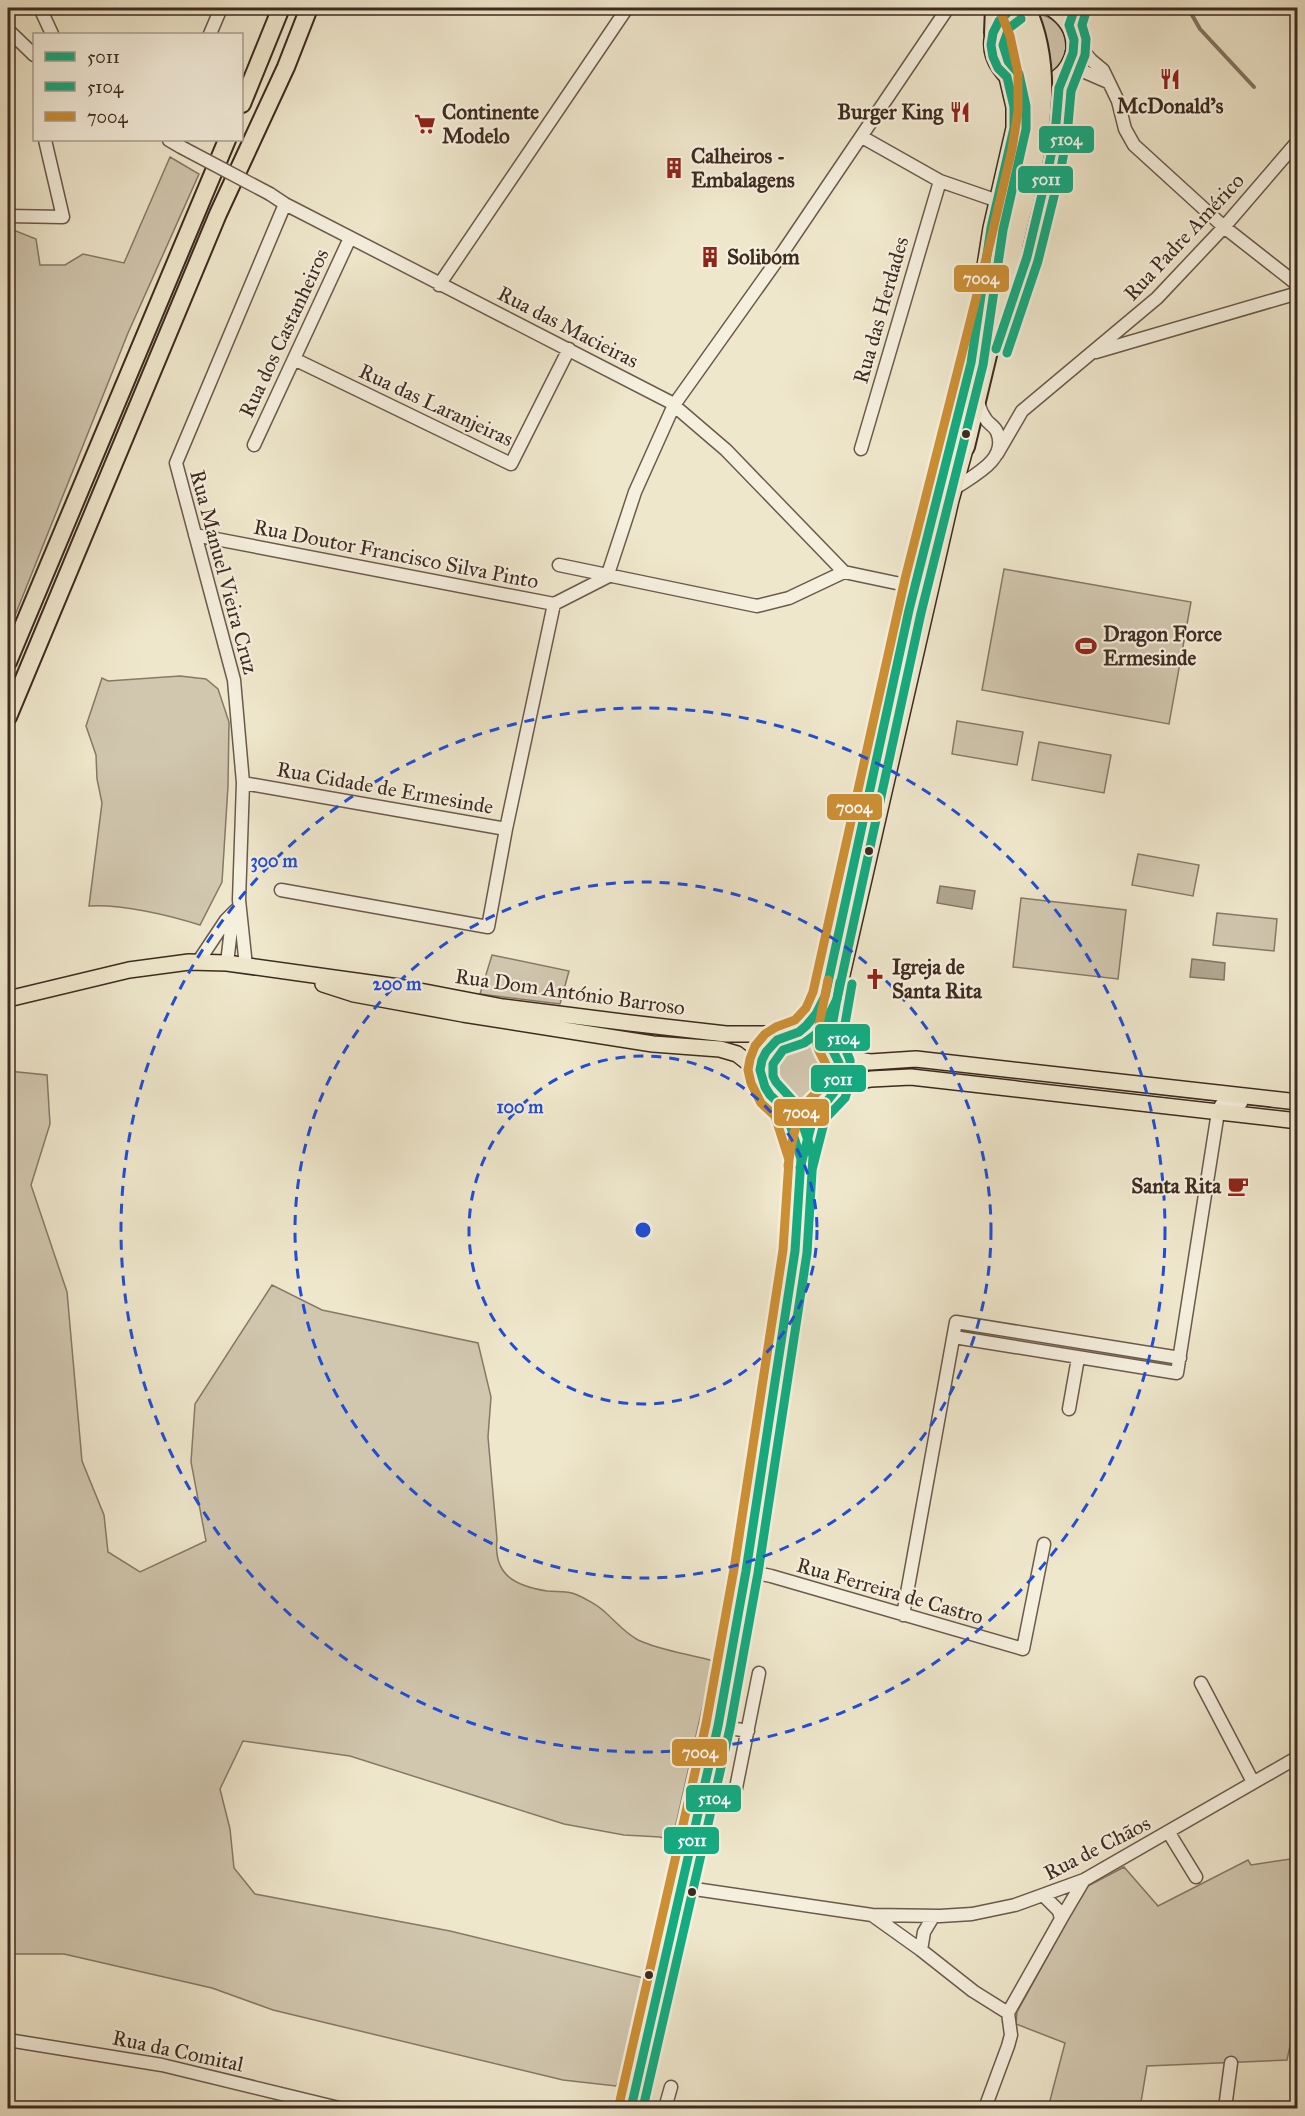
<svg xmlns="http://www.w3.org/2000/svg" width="1305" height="2116" font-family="'IM FELL Great Primer',serif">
  <rect width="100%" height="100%" fill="#efe7cc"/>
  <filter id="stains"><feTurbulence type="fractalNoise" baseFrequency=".00333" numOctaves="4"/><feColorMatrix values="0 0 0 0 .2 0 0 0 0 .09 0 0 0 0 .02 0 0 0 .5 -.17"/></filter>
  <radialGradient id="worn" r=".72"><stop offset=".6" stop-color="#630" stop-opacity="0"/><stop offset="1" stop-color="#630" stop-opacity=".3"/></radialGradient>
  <path fill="#d1c7af" stroke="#877968" stroke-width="1.5" d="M1002 46a32 32 0 1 1 64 0a32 32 0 1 1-64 0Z
    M 170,157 L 199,174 L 128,333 L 8,633 L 8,234 L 16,231 L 36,239 L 40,265 L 65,265 L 83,254 L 124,263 Z
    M 1004,569 L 1191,602 L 1169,724 L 982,690 Z
    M 180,676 L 206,679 L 218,689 L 229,722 L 228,786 L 222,882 L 200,925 C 168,915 122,904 89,906 L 102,803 L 97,779 L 96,755 L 86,726 L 102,678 L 108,681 Z
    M 957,721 L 1023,732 L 1017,765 L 952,754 Z
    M 1039,742 L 1111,755 L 1104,793 L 1032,780 Z
    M 1138,854 L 1199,865 L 1193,896 L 1132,885 Z
    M 1021,898 L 1126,910 L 1118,979 L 1013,967 Z
    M 1217,913 L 1277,919 L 1274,951 L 1213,945 Z
    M 492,955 L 569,971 L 560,1004 L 480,994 Z
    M775 1070a28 28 0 1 1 56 0a28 28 0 1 1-56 0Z
    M 8,1071 L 47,1075 L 50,1124 L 31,1185 L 67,1292 L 82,1461 L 104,1515 L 108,1552 L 140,1572 L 206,1541 L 191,1462 L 195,1404 L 272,1285 L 322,1310 L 478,1343 L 491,1397 L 488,1437 L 497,1539 C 493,1575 515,1586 547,1591 C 556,1592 567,1591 575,1594 C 585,1598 599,1606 606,1613 C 617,1623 625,1633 638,1640 C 662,1651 689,1654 713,1661 L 672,1842 L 660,1837 L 624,1835 L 564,1824 L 350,1756 L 243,1741 L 220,1789 L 230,1829 L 234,1868 L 255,1894 L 450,1931 L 648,1979 C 641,2016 637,2054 616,2086 L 563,2080 L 273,2010 L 212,1988 L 64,1954 L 8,1954 Z
    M 1297,1858 L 1298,2009 L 1287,2060 L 1147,2066 L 1140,2108 L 1048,2108 L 1065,2043 L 1016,2024 L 1017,2012 L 1086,1887 L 1124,1867 L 1158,1906 L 1248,1860 L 1251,1865 Z"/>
  <path fill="#b2a792" stroke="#837564" stroke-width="1.5" d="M 940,886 L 975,891 L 972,909 L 937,903 Z
    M 1192,959 L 1225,963 L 1224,980 L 1190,977 Z"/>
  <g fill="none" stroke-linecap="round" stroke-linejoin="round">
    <path stroke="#837564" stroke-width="4" d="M 1188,8 L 1200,29 L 1254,87"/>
    <defs>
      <path id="minor" d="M 40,8 L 52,34
        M 8,30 L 34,55
        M 210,34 L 221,8
        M 1074,40 L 1091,60 L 1103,70 L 1118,101 L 1125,129 L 1134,145 L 1224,227 L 1298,285
        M 1069,65 L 1108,82
        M 862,137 L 940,181 L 998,201
        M 169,140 L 181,147
        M 270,194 L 285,204 L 670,402 L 726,450 L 844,572 L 915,587
        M 8,216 L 63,217 L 45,140
        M 439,285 L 627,8
        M 1096,352 L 1298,293
        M 294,359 L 511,464 L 569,349
        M 254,445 L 350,238
        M 861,449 L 940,181
        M 997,454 L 1022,411 L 1157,298 L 1224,227 L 1298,141
        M 954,489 C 972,476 1009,460 997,432 C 994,425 988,424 985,418 C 982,414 980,409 979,405
        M 195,535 L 554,604
        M 559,565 L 757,606 L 789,598 L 844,572
        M 607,577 L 635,492 L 674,405 L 783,252 L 948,8
        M 554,604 L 607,577
        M 243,783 L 506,829
        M 281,890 L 488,927 L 506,829 L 554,604
        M 198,962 L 226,920 L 236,910
        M 227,963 L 231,929 L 235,913
        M 246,966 L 239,900 L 243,783 L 234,680 L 176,463 L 285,204
        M 954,1337 L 1177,1373 L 1218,1112 C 1221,1099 1231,1101 1241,1103
        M 1069,1409 L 1078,1358
        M 746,1571 L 771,1576 L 1023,1649 L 1044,1544
        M 903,1615 L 956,1322 L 1180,1358
        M 1201,1683 L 1253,1782
        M 718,1726 L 748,1731
        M 735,1793 L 759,1673
        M 1169,1833 L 1196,1877
        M 681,1887 L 872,1915 L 940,1916 L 972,1914 L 1015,1905 L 1084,1880 L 1298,1757
        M 1044,1896 L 1059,1911 L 1061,1919 L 1084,1880
        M 872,1915 L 921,1950 L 924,1932 L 933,1917
        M 921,1950 L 973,1991 L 1008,2013
        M 1008,2013 L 1061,1919
        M 8,2040 L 162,2065 L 339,2108
        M 665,2108 L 671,2087
        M 985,2108 L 1008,2046 L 1011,2035 L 1008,2013
        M 1225,2108 L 1231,2063"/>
      <path id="major" d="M 1016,8 C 959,38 1015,114 1058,77 C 1067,70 1072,61 1074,50 C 1075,30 1066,18 1051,8
        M 1069,25 L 1075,8
        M 977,316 L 991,228 L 1014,128 L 1014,107 L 1007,77
        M 1001,332 L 1027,257 L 1055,135 L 1059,88 L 1065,71
        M 323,984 L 354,994 L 463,1014 L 653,1044 L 720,1049 L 737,1054 L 760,1072
        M 8,999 L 129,970 L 189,962 L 227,963 L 399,987 L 503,1007 L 630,1023 L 726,1034 L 785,1034
        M 800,1031 L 820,1010 L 825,996 L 909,610 L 973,352
        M760 1071a40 40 0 1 1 80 0a40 40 0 1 1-80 0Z
        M 829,1043 L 836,1001 L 951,500 L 969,435
        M 837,1056 L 870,1062 L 916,1059 L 1298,1102
        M 837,1086 L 871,1079 L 911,1077 L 1298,1121
        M 785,1109 L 801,1159
        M 631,2108 L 718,1726 L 746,1571 L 795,1251 L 801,1159 L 816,1108"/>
      <path id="highway" d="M 993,33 L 994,8
        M 242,104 L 281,8
        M 971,363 L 1002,244
        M 966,447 L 1014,247
        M 8,662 L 227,140
        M 8,717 L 218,214 L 286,67 L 309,8"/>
    </defs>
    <use href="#minor" stroke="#6a5a4b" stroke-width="15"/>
    <use href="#major" stroke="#3d2b20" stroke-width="18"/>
    <use href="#highway" stroke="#3d2b20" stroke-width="20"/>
    <use href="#minor" stroke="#f5efde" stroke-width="12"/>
    <use href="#major" stroke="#efe7cc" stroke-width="15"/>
    <use href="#highway" stroke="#efe7cc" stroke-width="16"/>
    <defs>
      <path id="minor-bridge" d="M 181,147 L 270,194"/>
      <path id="highway-bridge" d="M 1002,244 C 1021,163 1048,88 1012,8
        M 1014,247 C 1032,169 1062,85 1027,8"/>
    </defs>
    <use href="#minor-bridge" stroke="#6a5a4b" stroke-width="15" stroke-linecap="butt"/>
    <use href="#highway-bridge" stroke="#3d2b20" stroke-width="20" stroke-linecap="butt"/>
    <use href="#minor-bridge" stroke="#f5efde" stroke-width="12"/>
    <use href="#highway-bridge" stroke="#efe7cc" stroke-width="16"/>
    <defs>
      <path id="bus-1" d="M 996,349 L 1027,257 L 1049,165 L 1055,135 L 1059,88 L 1073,53 L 1074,40 L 1069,25 L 1075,8
        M 800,1168 L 814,1115 L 817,1108 L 828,1100 L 835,1091 L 839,1077 L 839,1063 L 829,1043 L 840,982
        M 631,2108 L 718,1726 L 746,1571 L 795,1251 L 801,1159 L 785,1109 L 770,1095 L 765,1087 L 760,1070 L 762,1060 L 766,1052 L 777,1040 L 799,1032 L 806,1026 L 816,1014 L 825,996 L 909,610 L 971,363 L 991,228 L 1014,128 L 1014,107 L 1007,77 L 998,68 L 993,57 L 991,45 L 993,33 L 999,21 L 1008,12 L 1016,8"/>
      <path id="bus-2" d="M 1007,353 L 1038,261 L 1061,168 L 1067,136 L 1071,91 L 1085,55 L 1086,39 L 1082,25 L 1086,12
        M 812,1170 L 825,1119 L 845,1098 L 851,1080 L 850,1060 L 842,1041 L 852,984
        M 643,2108 L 730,1728 L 758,1573 L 807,1253 L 813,1156 L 796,1104 L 776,1082 L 773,1076 L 773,1064 L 783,1050 L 804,1043 L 815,1035 L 826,1021 L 837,999 L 921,613 L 983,365 L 1003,230 L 1026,129 L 1026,106 L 1019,74 L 1008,61 L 1003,45 L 1009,28 L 1021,19"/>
      <path id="bus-3" d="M 788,1166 C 791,1146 795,1121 806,1104 C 812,1094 823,1091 827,1079 C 831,1064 819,1057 817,1044 C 816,1032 826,994 828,980
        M 619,2105 L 706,1724 L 734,1569 L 783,1250 L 789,1160 L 775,1116 L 761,1103 L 751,1083 L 748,1070 L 750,1059 L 755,1046 L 765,1034 L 776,1027 L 795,1020 L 806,1008 L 813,992 L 905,579 L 990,243 L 1012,149 L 1018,111 L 1018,73 L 1010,36 L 1001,13"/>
    </defs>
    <use href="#bus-1" stroke="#f5efde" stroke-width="14"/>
    <use href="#bus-2" stroke="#f5efde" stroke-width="14"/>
    <use href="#bus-3" stroke="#f5efde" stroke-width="14"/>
    <use href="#bus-1" stroke="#14ab80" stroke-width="9"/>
    <use href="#bus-2" stroke="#14ab80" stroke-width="9"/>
    <use href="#bus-3" stroke="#cc8f34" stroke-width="9"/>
  </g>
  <g fill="none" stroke="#1d4ed8" stroke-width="3" stroke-dasharray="10 8">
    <circle cx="643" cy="1230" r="174"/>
    <circle cx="643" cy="1230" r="348"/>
    <circle cx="643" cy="1230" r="522"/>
  </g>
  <defs>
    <symbol id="restaurant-bare" viewBox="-9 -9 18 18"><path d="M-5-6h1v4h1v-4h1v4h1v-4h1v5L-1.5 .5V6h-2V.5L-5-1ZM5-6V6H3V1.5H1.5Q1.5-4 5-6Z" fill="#8f2418" stroke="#f5efde" stroke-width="2.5" paint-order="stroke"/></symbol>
    <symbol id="supermarket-bare" viewBox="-9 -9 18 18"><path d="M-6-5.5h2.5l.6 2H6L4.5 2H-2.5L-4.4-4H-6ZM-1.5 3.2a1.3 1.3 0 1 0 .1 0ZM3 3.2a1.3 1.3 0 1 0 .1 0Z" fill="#8f2418" stroke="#f5efde" stroke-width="2.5" paint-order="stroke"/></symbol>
    <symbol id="building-bare" viewBox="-9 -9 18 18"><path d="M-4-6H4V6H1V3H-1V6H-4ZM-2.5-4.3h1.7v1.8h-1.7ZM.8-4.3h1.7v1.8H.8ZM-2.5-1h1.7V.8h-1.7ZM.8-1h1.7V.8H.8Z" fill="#8f2418" stroke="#f5efde" stroke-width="2.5" paint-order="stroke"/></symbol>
    <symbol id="stadium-bare" viewBox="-9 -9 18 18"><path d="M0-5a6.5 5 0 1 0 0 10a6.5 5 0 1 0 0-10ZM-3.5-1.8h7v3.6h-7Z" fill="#8f2418" stroke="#f5efde" stroke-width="2.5" paint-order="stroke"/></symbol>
    <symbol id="church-bare" viewBox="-9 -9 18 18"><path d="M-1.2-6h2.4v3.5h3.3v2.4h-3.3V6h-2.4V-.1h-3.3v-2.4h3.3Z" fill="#8f2418" stroke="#f5efde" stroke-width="2.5" paint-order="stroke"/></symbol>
    <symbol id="cafe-bare" viewBox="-9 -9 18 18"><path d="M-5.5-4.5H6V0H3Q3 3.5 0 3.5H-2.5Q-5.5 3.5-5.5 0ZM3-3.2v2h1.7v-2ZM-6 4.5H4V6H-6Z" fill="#8f2418" stroke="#f5efde" stroke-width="2.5" paint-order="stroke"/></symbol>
  </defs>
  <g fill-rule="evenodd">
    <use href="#restaurant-bare" x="1155" y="64" width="30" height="30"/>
    <use href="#restaurant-bare" x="945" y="97" width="30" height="30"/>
    <use href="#supermarket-bare" x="410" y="109" width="30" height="30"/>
    <use href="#building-bare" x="659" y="153" width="30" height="30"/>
    <use href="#building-bare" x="695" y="242" width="30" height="30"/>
    <use href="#stadium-bare" x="1071" y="631" width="30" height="30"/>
    <use href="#church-bare" x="860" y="964" width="30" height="30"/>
    <use href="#cafe-bare" x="1223" y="1171" width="30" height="30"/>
  </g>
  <g fill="#3d2b20" stroke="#f5efde" stroke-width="2">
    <circle cx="966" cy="434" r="5"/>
    <circle cx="869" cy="851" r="5"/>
    <circle cx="692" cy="1892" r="5"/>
    <circle cx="649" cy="1975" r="5"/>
  </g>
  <g text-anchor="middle" stroke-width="4.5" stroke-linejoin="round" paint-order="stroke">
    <g font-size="21" font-weight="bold" fill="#3d2b20" stroke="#f5efde" text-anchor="start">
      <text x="1170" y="113" text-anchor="middle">McDonald's</text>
      <text x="442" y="119">Continente<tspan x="442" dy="24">Modelo</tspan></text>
      <text x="943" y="119" text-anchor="end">Burger King</text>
      <text x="691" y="163">Calheiros -<tspan x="691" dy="24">Embalagens</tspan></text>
      <text x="727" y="264">Solibom</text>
      <text x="1103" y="641">Dragon Force<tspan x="1103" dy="24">Ermesinde</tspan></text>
      <text x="892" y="974">Igreja de<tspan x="892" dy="24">Santa Rita</tspan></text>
      <text x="1221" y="1193" text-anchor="end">Santa Rita</text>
    </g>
    <g font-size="21" fill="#3d2b20" stroke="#f5efde">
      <text transform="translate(1184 237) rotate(-47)" y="7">Rua Padre Américo</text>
      <text transform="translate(881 310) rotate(-74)" y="7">Rua das Herdades</text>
      <text transform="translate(568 327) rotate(27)" y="7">Rua das Macieiras</text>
      <text transform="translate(284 333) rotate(-65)" y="7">Rua dos Castanheiros</text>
      <text transform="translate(436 405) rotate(25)" y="7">Rua das Laranjeiras</text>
      <text transform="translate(396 554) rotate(11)" y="7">Rua Doutor Francisco Silva Pinto</text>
      <text transform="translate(224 572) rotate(75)" y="7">Rua Manuel Vieira Cruz</text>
      <text transform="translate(385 788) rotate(10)" y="7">Rua Cidade de Ermesinde</text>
      <text transform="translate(570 992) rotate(8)" y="7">Rua Dom António Barroso</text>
      <text transform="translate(890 1591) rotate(16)" y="7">Rua Ferreira de Castro</text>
      <text transform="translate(1097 1848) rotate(-27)" y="7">Rua de Chãos</text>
      <text transform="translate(178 2051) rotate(12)" y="7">Rua da Comital</text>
    </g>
  </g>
  <circle cx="643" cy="1230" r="9" fill="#1d4ed8" stroke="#f5efde" stroke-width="3"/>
  <g font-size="18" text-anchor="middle" font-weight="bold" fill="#1d4ed8" stroke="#f5efde" stroke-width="4.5" stroke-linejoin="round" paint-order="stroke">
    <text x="274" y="867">300 m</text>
    <text x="397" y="990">200 m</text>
    <text x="520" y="1113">100 m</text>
  </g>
  <g stroke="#f5efde" stroke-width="2">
    <rect x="1038" y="125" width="57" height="29" rx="6" fill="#14ab80"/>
    <rect x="1017" y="165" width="57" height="29" rx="6" fill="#14ab80"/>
    <rect x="953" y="264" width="57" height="29" rx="6" fill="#cc8f34"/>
    <rect x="826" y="793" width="57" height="28" rx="6" fill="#cc8f34"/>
    <rect x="814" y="1023" width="57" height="29" rx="6" fill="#14ab80"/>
    <rect x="810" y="1064" width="57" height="29" rx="6" fill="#14ab80"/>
    <rect x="773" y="1098" width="57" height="29" rx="6" fill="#cc8f34"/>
    <rect x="671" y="1738" width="57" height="29" rx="6" fill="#cc8f34"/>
    <rect x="685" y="1784" width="57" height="29" rx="6" fill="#14ab80"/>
    <rect x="663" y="1826" width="57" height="29" rx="6" fill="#14ab80"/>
  </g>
  <g font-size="16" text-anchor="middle" font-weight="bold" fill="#fff">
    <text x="1066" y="145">5104</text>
    <text x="1046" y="185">5011</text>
    <text x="981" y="284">7004</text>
    <text x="854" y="813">7004</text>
    <text x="843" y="1044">5104</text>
    <text x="838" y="1085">5011</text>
    <text x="801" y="1118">7004</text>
    <text x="700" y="1758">7004</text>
    <text x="714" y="1804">5104</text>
    <text x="692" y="1846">5011</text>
  </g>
  <rect width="1305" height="2116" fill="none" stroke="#efe7cc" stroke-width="30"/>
  <rect x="9" y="9" width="1287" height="2098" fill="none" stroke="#3d2b20" stroke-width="3"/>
  <rect x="15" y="15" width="1275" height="2086" fill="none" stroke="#3d2b20" stroke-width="1.5"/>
  <rect x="33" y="33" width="210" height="108" fill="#f5efde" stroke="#aba192" stroke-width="1.5"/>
  <rect x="45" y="52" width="30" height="9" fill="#14ab80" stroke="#aba192" stroke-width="1.5"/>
  <text x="87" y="63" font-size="18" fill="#3d2b20">5011</text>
  <rect x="45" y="82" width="30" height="9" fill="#14ab80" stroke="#aba192" stroke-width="1.5"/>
  <text x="87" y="93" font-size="18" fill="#3d2b20">5104</text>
  <rect x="45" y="112" width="30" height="9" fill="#cc8f34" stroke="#aba192" stroke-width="1.5"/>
  <text x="87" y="123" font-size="18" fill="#3d2b20">7004</text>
  <rect width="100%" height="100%" filter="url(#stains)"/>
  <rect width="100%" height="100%" fill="url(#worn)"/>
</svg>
